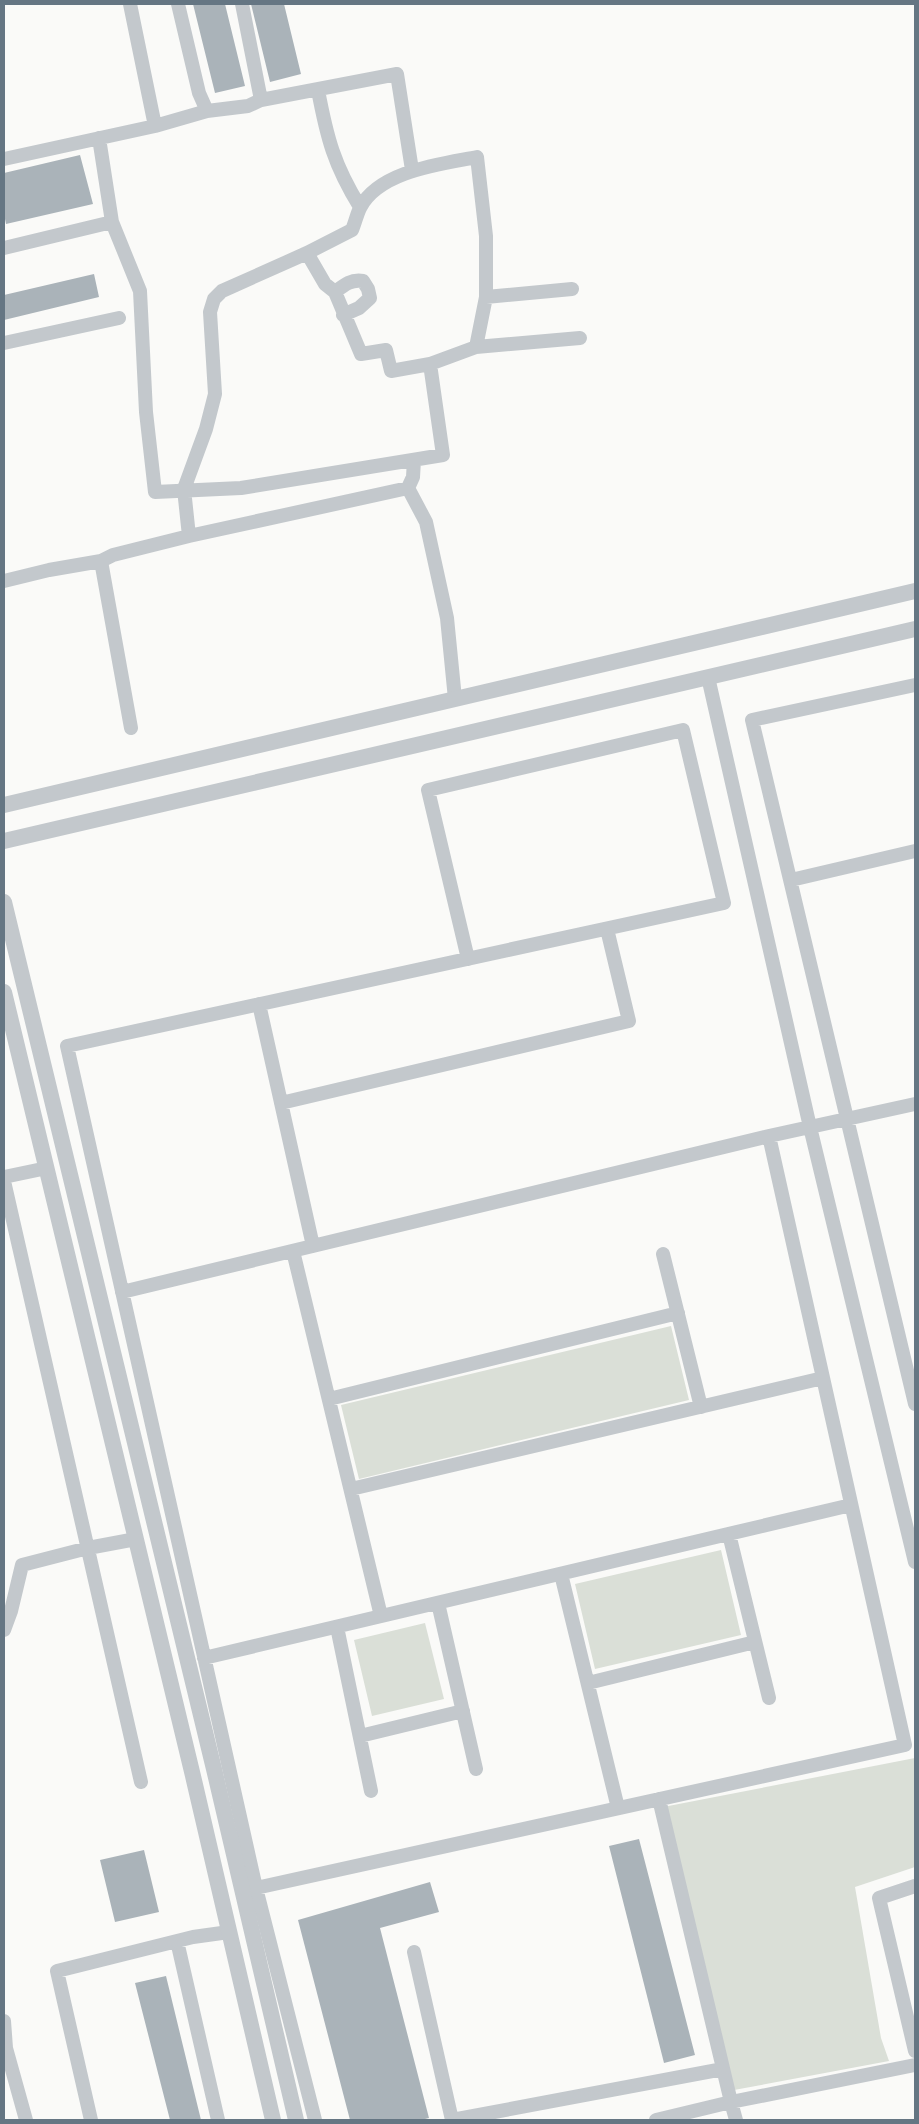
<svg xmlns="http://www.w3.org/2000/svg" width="919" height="2124" font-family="'Titillium Web',sans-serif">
  <rect width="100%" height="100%" fill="#fafaf8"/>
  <path fill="#dadfd7" d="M 671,1326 L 689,1400 L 359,1479 L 341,1405 Z
    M 721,1550 L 741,1635 L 595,1669 L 575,1584 Z
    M 425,1623 L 444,1699 L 372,1716 L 354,1640 Z
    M 915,1758 L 915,1867 L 855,1887 L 881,2038 L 889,2061 L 734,2090 L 658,1808 Z"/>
  <path fill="#aab3b9" d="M 193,4 L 225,4 L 245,86 L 215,93 Z
    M 251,4 L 284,4 L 301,74 L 270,82 Z
    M 80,155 L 93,204 L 6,224 L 4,214 L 4,173 Z
    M 94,274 L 99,297 L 4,320 L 4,295 Z
    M 639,1839 L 695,2055 L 664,2063 L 609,1846 Z
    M 144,1850 L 159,1912 L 115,1922 L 100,1860 Z
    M 430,1882 L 439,1912 L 380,1928 L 429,2118 L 421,2120 L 350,2120 L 298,1920 Z
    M 166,1976 L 201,2120 L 170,2120 L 135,1983 Z"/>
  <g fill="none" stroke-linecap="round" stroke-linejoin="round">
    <path stroke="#c3c8cc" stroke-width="14" d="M 130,4 L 155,126
      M 178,4 L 199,93 L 207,111
      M 242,4 L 261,100
      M 318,90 C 327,138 334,165 360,207
      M 4,159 L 155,126 L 207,111 L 248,106 L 261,100 L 397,74 L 412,170
      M 112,222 L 140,291 L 146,412 L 155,492 L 241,488 L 443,455 L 430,364 L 476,347 L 486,297
      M 4,248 L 112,222 L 99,138
      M 307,253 L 325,284 L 335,292 L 361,354 L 386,350 L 391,371 L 430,364
      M 335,292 C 344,285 351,279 363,281 L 368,289 L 370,298 L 359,308 L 343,315
      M 4,343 L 119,318
      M 476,347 L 580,338
      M 408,488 L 413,477 L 414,460
      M 189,536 L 184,489 L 206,429 L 215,394 L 210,312 L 214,299 L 222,291 L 307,253 L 352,230 C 355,223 357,214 360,208 C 379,171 441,164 477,157 L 486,236 L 486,297 L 572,289
      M 101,561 L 131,728
      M 4,581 L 49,570 L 101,561 L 113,555 L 189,536 L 408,488 L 426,522 L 447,618 L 455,699
      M 708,677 L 810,1127 L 915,1562
      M 915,685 L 752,720 L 915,1404
      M 791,880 L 915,851
      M 259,1004 L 313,1246
      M 281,1103 L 629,1021 L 607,929
      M 4,1177 L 47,1168
      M 4,1181 L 141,1782
      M 293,1251 L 381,1616
      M 663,1254 L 701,1407
      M 122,1292 L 769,1136 L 915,1104
      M 329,1399 L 678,1313
      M 351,1489 L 823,1378
      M 729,1534 L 769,1698
      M 561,1574 L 618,1808
      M 438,1603 L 476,1769
      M 337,1627 L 371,1791
      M 4,1630 L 11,1611 L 22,1565 L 88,1548 L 136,1539
      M 204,1658 L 851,1505
      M 588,1683 L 755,1642
      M 360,1736 L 463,1711
      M 915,1886 L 879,1898 L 915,2051
      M 256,1888 L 905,1745 L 769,1136
      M 177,1941 L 218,2120
      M 414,1952 L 452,2120
      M 4,2021 L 6,2048 L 26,2120
      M 91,2120 L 57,1971 L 193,1937 L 229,1932
      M 315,2120 L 256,1888 L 67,1046 L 724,903 L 683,730 L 428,790 L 468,959
      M 452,2120 L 723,2069
      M 656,2120 L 731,2102 L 659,1799
      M 736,2120 L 731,2102 L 915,2065"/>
    <path stroke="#c3c8cc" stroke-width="16" d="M 4,805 L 915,591
      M 4,841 L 915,629
      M 4,902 L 214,1769 L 296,2120
      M 4,992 L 193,1776 L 273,2120"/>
  </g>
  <rect width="919" height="2124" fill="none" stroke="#657683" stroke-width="10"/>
</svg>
